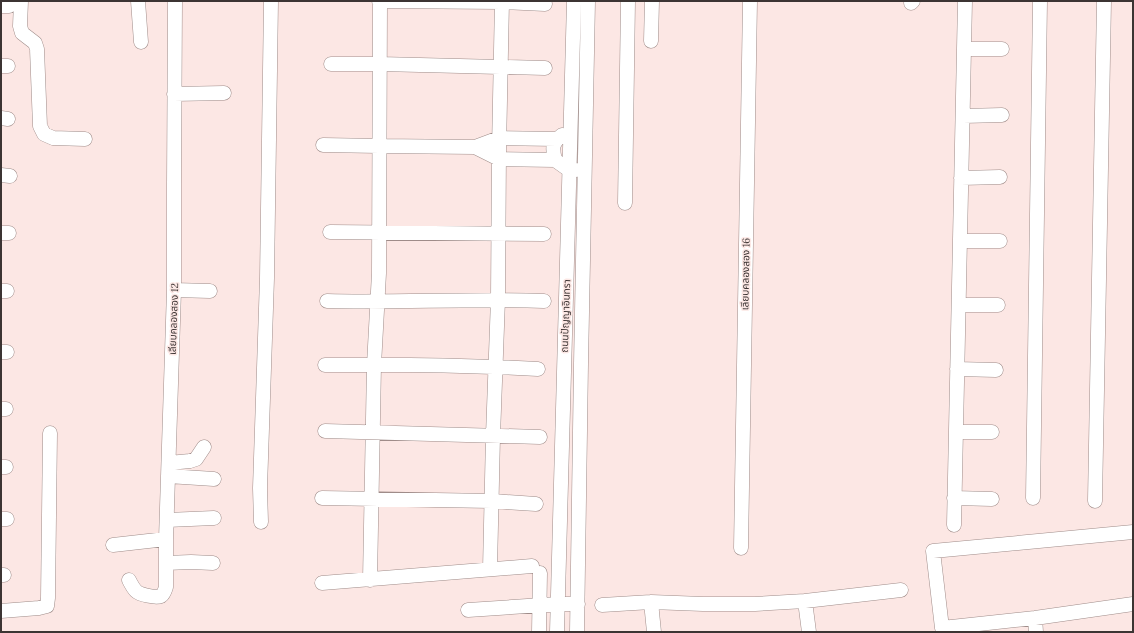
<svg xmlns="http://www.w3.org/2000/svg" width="1134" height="633" font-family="Lora,'Noto Sans Thai',serif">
  <rect width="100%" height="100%" fill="#fce7e4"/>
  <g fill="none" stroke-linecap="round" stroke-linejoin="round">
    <defs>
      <path id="minor" d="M 21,1 L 20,26 L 22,33 L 35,43 L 37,49 L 40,126 L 44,134 L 53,138 L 85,139
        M 138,1 L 141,42
        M 379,1 L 502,2 L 545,4
        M 911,3 L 913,1
        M 1,6 L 9,6
        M 651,41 L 652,1
        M 964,49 L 1002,49
        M 331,64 L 380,64 L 545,68
        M 1,66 L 8,66
        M 174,94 L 224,93
        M 963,116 L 1002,115
        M 1,118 L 8,119
        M 562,135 C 552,143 552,148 555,160 L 569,170 L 576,170
        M 323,145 L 379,146 L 475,147 L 499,138 L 556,139
        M 475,147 L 499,159 L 555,160
        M 1,175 L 10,176
        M 961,178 L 1000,177
        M 625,203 L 628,1
        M 330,232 L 544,234
        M 1,233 L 9,233
        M 960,241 L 1000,241
        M 174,290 L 210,291
        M 1,291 L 7,291
        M 327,301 C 400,303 472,298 544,301
        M 959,305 L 998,305
        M 1,352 L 7,352
        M 325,365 C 396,364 467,365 538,369
        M 957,369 L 996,370
        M 1,409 L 6,409
        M 325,431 L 540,437
        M 956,432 L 992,432
        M 169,463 L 190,461 L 196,459 L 204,447
        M 1,467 L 6,467
        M 168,476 L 214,479
        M 322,498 L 491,501 L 536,504
        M 954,498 L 992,499
        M 1033,498 L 1040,1
        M 1095,501 L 1104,1
        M 1,519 L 7,519
        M 167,520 L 214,518
        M 261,522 L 260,488 L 267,278 L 271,1
        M 954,525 L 965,1
        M 1133,532 L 933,551 L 942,628 L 1035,618 L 1133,604
        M 113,545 L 166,539
        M 741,548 L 750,1
        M 166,563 L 191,562 L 213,563
        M 490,569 L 493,436 L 498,299 L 499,149 L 502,1
        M 1,575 L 4,575
        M 129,580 C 131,584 133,588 136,591 C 140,595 156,598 161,596 C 164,594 165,590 166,587 L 166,539 L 174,290 L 174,185 L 175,1
        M 370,580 L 374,365 L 379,273 L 380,1
        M 322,583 L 532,566
        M 805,601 L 809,632
        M 651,602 L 654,632
        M 602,605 L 651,602 L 703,604 L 755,604 L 805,601 L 901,590
        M 468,610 L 558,604 L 578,604
        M 1,611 L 39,608 L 47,606 L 48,598 L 50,433
        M 1035,618 L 1036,632
        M 539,632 L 540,573
        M 557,632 L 574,1
        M 577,632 L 581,364 L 588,1"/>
    </defs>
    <use href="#minor" stroke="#9f8c89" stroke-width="15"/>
    <use href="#minor" stroke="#fff" stroke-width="14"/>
  </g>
  <g text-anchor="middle" stroke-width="3" stroke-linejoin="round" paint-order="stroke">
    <g font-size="10" fill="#3c3433" stroke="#fce7e4">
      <text transform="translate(745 274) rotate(-89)" y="4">เลียบคลองสอง 16</text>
      <text transform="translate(565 316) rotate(-88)" y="4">ถนนปัญญาอินทรา</text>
      <text transform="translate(173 319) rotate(-88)" y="4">เลียบคลองสอง 12</text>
    </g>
  </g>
  <rect width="1134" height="633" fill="none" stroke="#3c3433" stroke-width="4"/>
</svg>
